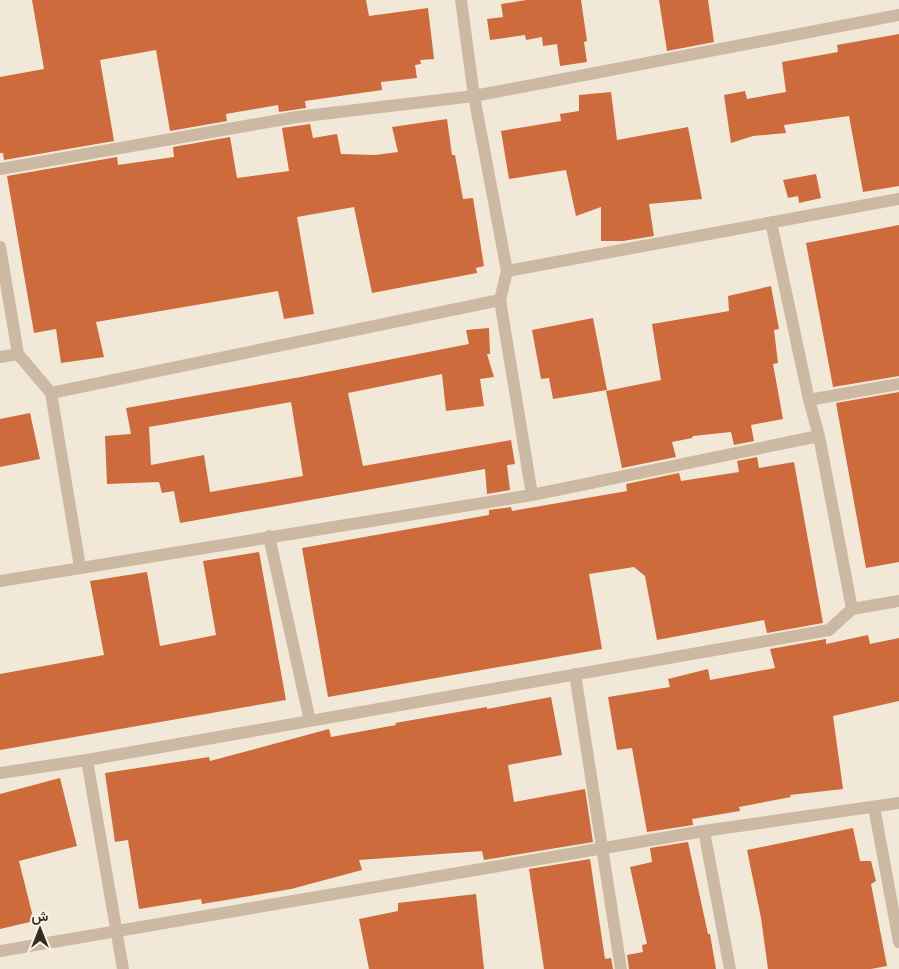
<svg xmlns="http://www.w3.org/2000/svg" width="899" height="969" font-family="Inter,Vazirmatn,sans-serif">
  <rect width="100%" height="100%" fill="#f2e8d8"/>
  <path fill="#cd6b3c" fill-rule="evenodd" d="M 32,0 L 366,0 L 369,16 L 428,8 L 434,59 L 420,60 L 421,64 L 415,65 L 417,78 L 381,82 L 382,90 L 305,101 L 306,108 L 279,112 L 278,105 L 226,114 L 227,121 L 170,131 L 156,50 L 100,60 L 114,141 L 4,160 L 3,153 L 0,153 L 0,77 L 44,69 Z
    M 526,0 L 581,0 L 587,41 L 584,42 L 587,62 L 560,66 L 557,44 L 543,46 L 542,37 L 526,40 L 525,35 L 490,40 L 487,19 L 503,17 L 501,4 Z
    M 659,0 L 708,0 L 714,42 L 667,51 Z
    M 899,34 L 899,186 L 863,192 L 849,116 L 784,125 L 786,133 L 753,136 L 731,143 L 724,95 L 745,91 L 747,99 L 786,92 L 782,62 L 838,52 L 837,45 Z
    M 611,92 L 617,140 L 688,127 L 702,199 L 649,204 L 654,236 L 623,241 L 601,241 L 601,207 L 576,216 L 566,170 L 509,179 L 501,131 L 561,121 L 560,114 L 579,111 L 579,95 Z
    M 447,119 L 452,155 L 455,155 L 463,199 L 473,198 L 484,266 L 476,268 L 477,273 L 372,293 L 354,207 L 297,217 L 314,314 L 284,319 L 278,291 L 96,322 L 104,357 L 61,363 L 56,329 L 34,333 L 7,176 L 117,157 L 118,165 L 174,157 L 173,147 L 230,137 L 237,178 L 289,171 L 282,128 L 310,124 L 313,138 L 337,134 L 341,154 L 375,155 L 398,152 L 392,127 Z
    M 816,174 L 821,198 L 799,203 L 798,196 L 788,198 L 783,180 Z
    M 899,225 L 899,376 L 833,387 L 806,243 Z
    M 771,286 L 779,329 L 774,330 L 778,363 L 773,364 L 783,419 L 751,425 L 754,441 L 734,445 L 731,432 L 693,436 L 692,438 L 672,442 L 676,457 L 622,468 L 606,391 L 661,380 L 652,324 L 729,311 L 728,296 Z
    M 593,318 L 607,390 L 553,399 L 549,378 L 541,379 L 532,330 Z
    M 489,328 L 490,354 L 487,354 L 494,377 L 480,379 L 484,406 L 446,411 L 442,374 L 348,393 L 363,466 L 511,440 L 515,464 L 507,465 L 510,490 L 487,494 L 485,469 L 180,523 L 174,491 L 162,493 L 159,482 L 107,484 L 105,436 L 131,434 L 126,408 L 301,377 L 469,344 L 466,330 ZM 291,402 L 303,476 L 210,492 L 204,455 L 151,465 L 149,427 Z
    M 899,392 L 899,562 L 866,568 L 836,403 Z
    M 30,413 L 40,459 L 0,467 L 0,419 Z
    M 757,457 L 759,468 L 794,462 L 823,623 L 767,633 L 764,620 L 657,640 L 645,576 L 634,567 L 589,574 L 602,649 L 328,697 L 302,548 L 489,515 L 489,510 L 511,507 L 512,511 L 627,491 L 626,484 L 679,473 L 681,481 L 739,472 L 737,461 Z
    M 259,552 L 286,700 L 0,750 L 0,674 L 104,655 L 90,581 L 147,572 L 160,646 L 216,635 L 203,561 Z
    M 868,635 L 870,644 L 899,638 L 899,701 L 833,716 L 843,789 L 790,795 L 791,797 L 739,807 L 740,811 L 692,819 L 693,825 L 647,832 L 632,748 L 617,750 L 608,697 L 670,687 L 668,679 L 708,669 L 710,680 L 775,668 L 770,649 L 826,639 L 826,644 Z
    M 551,697 L 562,755 L 508,765 L 514,802 L 585,789 L 593,842 L 484,860 L 482,851 L 359,860 L 362,870 L 291,889 L 202,904 L 201,899 L 139,909 L 128,840 L 115,842 L 105,773 L 209,757 L 210,761 L 329,729 L 331,737 L 396,725 L 395,723 L 487,707 L 487,709 Z
    M 60,778 L 77,846 L 19,861 L 34,921 L 0,929 L 0,794 Z
    M 853,828 L 860,861 L 871,861 L 876,881 L 871,884 L 887,966 L 871,969 L 768,969 L 761,918 L 747,850 Z
    M 688,842 L 708,934 L 710,934 L 716,969 L 629,969 L 627,955 L 643,952 L 642,945 L 647,944 L 630,867 L 652,862 L 650,848 Z
    M 590,859 L 605,959 L 611,958 L 613,969 L 544,969 L 529,869 Z
    M 476,894 L 484,969 L 369,969 L 359,919 L 398,911 L 398,903 Z"/>
  <g fill="none" stroke-linecap="round" stroke-linejoin="round">
    <path stroke="#cbb9a3" stroke-width="12" d="M 461,0 L 474,96 L 507,271
      M 0,169 L 297,117 L 474,96 L 899,15
      M 771,222 L 809,400 L 819,436 L 852,609
      M 0,247 L 18,354
      M 500,300 L 532,495
      M 0,357 L 18,354 L 51,393 L 500,300 L 507,271 L 899,199
      M 51,393 L 80,567
      M 809,400 L 899,384
      M 269,536 L 310,721
      M 0,581 L 532,495 L 819,436
      M 575,674 L 621,969
      M 87,760 L 123,969
      M 0,773 L 87,760 L 829,630 L 852,609 L 899,601
      M 874,807 L 899,942
      M 704,831 L 730,969
      M 0,951 L 704,831 L 899,803"/>
  </g>
  <g transform="translate(40 929)" stroke="#faf2e4" stroke-width="4" paint-order="stroke">
  <path d="M0-4L9 19L0 12L-9 19Z" fill="#362c26"/>
  <text y="-8" font-size="14" font-weight="bold" text-anchor="middle" fill="#362c26">ش</text>
  </g>
</svg>
